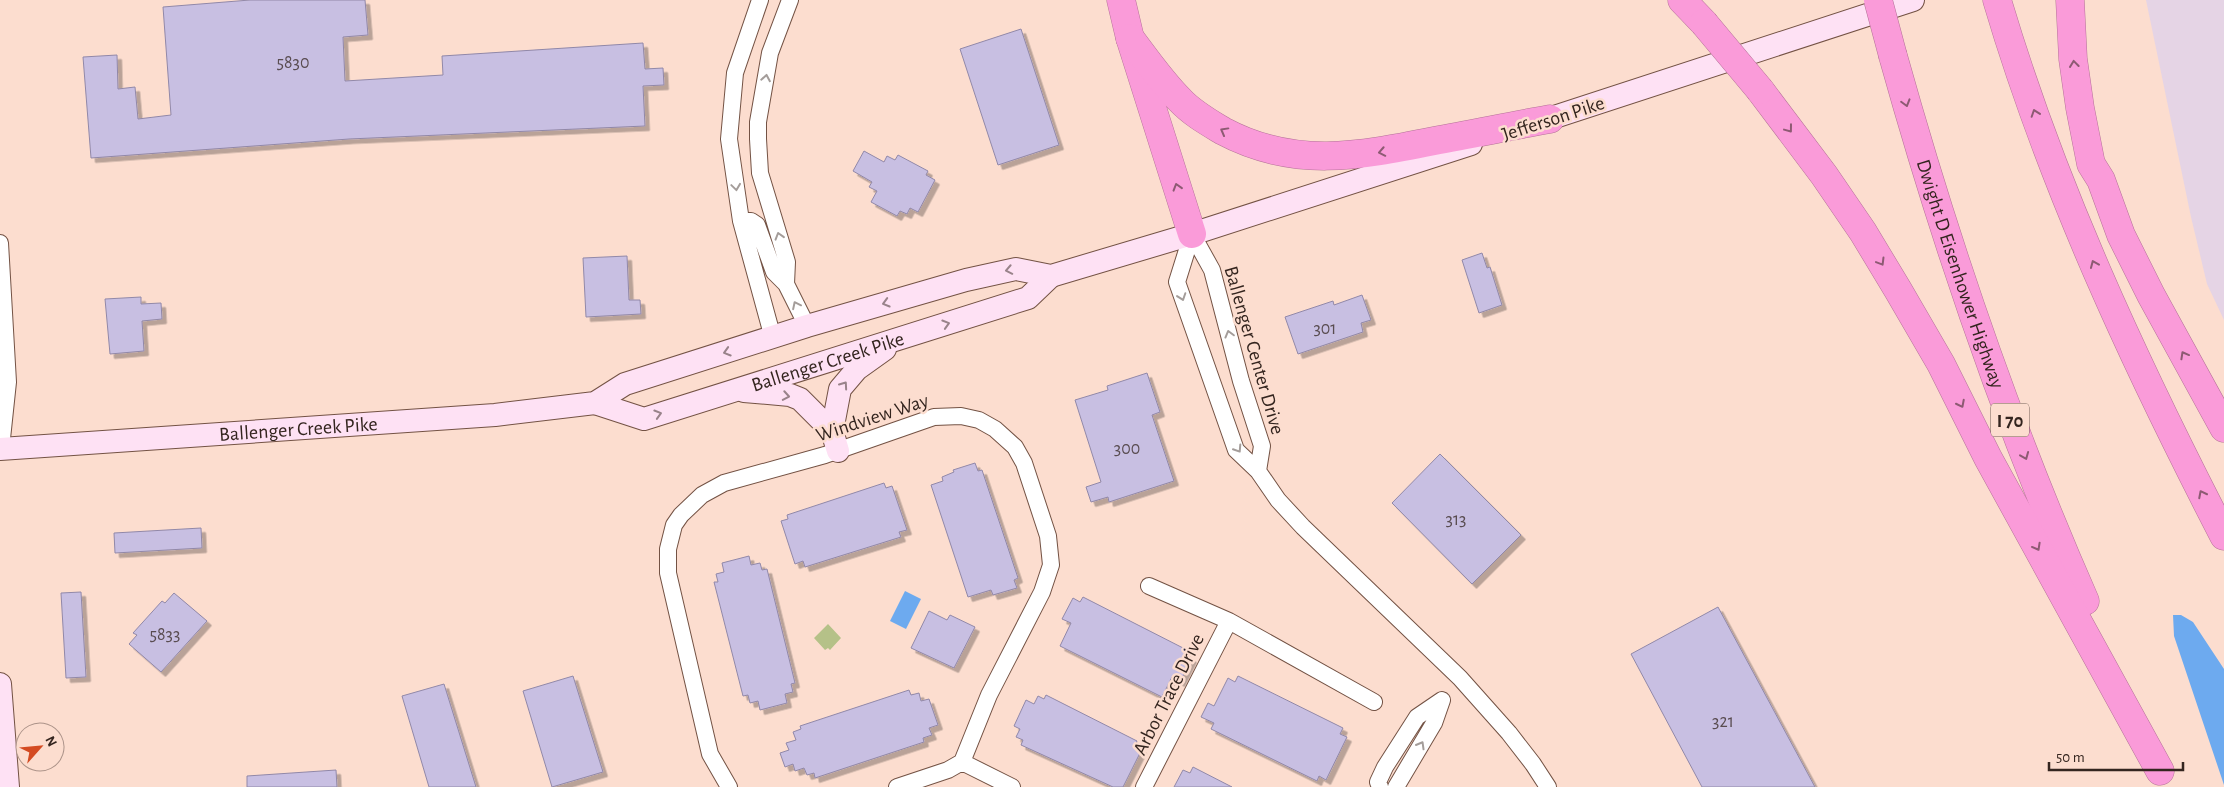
<svg xmlns="http://www.w3.org/2000/svg" width="2224" height="787" font-family="'Alegreya Sans',sans-serif">
  <defs>
    <filter id="shadow"><feDropShadow dx="4.5" dy="4.5" stdDeviation="0" flood-color="#0004"/></filter>
  </defs>
  <rect width="100%" height="100%" fill="#fcddcf"/>
  <path fill="#e5d4e5" d="M 2146,0 L 2224,0 L 2224,320 L 2207,284 L 2191,217 Z"/>
  <path fill="#b5c188" d="M 828,624 L 841,638 L 830,650 L 828,648 L 825,650 L 814,638 Z"/>
  <path fill="#6daaef" d="M 905,591 L 921,599 L 906,629 L 890,621 Z
    M 2173,615 L 2181,615 L 2193,622 L 2224,669 L 2224,785 L 2174,636 Z"/>
  <path fill="#c8bfe2" stroke="#9188a8" filter="url(#shadow)" d="M 250,0 L 365,0 L 368,35 L 343,37 L 345,81 L 443,75 L 442,56 L 643,43 L 645,69 L 663,68 L 664,85 L 643,86 L 645,126 L 349,139 L 91,158 L 83,57 L 117,55 L 118,89 L 135,87 L 138,119 L 171,115 L 163,7 Z
    M 1021,29 L 1059,145 L 998,165 L 960,49 Z
    M 864,151 L 884,162 L 887,156 L 895,160 L 898,155 L 928,171 L 926,175 L 935,180 L 918,212 L 910,208 L 907,214 L 900,211 L 897,216 L 871,202 L 877,191 L 869,187 L 872,182 L 853,171 Z
    M 1482,253 L 1487,268 L 1490,267 L 1502,305 L 1479,313 L 1462,260 Z
    M 627,256 L 629,300 L 640,300 L 641,314 L 586,317 L 583,258 Z
    M 1362,295 L 1371,320 L 1361,323 L 1363,332 L 1298,354 L 1285,317 L 1333,301 L 1334,305 Z
    M 141,297 L 141,304 L 161,303 L 162,319 L 142,321 L 144,351 L 110,354 L 105,299 Z
    M 1147,373 L 1160,412 L 1152,415 L 1174,481 L 1109,502 L 1108,497 L 1091,502 L 1086,487 L 1101,482 L 1075,400 L 1108,390 L 1107,386 Z
    M 1440,454 L 1521,535 L 1472,584 L 1392,503 Z
    M 975,463 L 978,471 L 982,470 L 1018,578 L 1014,580 L 1017,588 L 993,595 L 991,590 L 968,597 L 931,485 L 943,481 L 942,477 L 954,472 L 953,470 Z
    M 884,483 L 886,488 L 892,486 L 907,530 L 899,532 L 901,537 L 805,567 L 803,561 L 795,564 L 781,521 L 788,519 L 787,515 Z
    M 201,528 L 202,548 L 115,553 L 114,533 Z
    M 749,556 L 751,565 L 760,563 L 762,570 L 767,569 L 795,683 L 791,684 L 793,692 L 785,694 L 787,703 L 760,710 L 758,701 L 750,703 L 748,695 L 743,696 L 714,582 L 718,582 L 716,574 L 724,572 L 722,563 Z
    M 81,592 L 86,677 L 66,678 L 61,593 Z
    M 174,593 L 207,621 L 161,672 L 129,644 L 137,635 L 133,633 L 162,601 L 165,603 Z
    M 1083,597 L 1187,650 L 1184,655 L 1192,658 L 1180,682 L 1172,677 L 1162,697 L 1060,646 L 1071,623 L 1062,619 L 1073,598 L 1080,602 Z
    M 1718,607 L 1815,787 L 1702,787 L 1631,654 Z
    M 929,611 L 947,620 L 950,615 L 975,627 L 954,668 L 911,648 Z
    M 573,676 L 603,772 L 552,787 L 523,691 Z
    M 1238,676 L 1343,728 L 1340,734 L 1347,737 L 1326,780 L 1319,776 L 1317,781 L 1211,729 L 1214,723 L 1201,717 L 1208,703 L 1214,706 L 1228,678 L 1235,682 Z
    M 444,684 L 476,787 L 429,787 L 402,696 Z
    M 909,690 L 911,695 L 919,693 L 921,701 L 929,699 L 938,725 L 929,728 L 932,735 L 923,738 L 924,742 L 815,778 L 814,773 L 807,775 L 804,768 L 795,771 L 793,764 L 785,767 L 780,753 L 789,750 L 786,743 L 796,740 L 793,732 L 801,729 L 800,726 Z
    M 1046,695 L 1137,741 L 1135,746 L 1142,749 L 1123,787 L 1113,787 L 1021,745 L 1023,740 L 1016,737 L 1020,729 L 1014,726 L 1026,700 L 1034,704 L 1038,696 L 1044,699 Z
    M 1193,767 L 1232,787 L 1174,787 L 1183,770 L 1190,773 Z
    M 336,770 L 337,787 L 247,787 L 247,776 Z"/>
  <g fill="none" stroke-linecap="round" stroke-linejoin="round">
    <defs>
      <path id="minor" d="M 760,0 L 735,73 L 729,139 L 741,221 L 773,338
        M 741,221 L 751,221 L 757,225 L 774,272 L 786,284 L 807,326
        M 1192,234 L 1177,282 L 1236,450 L 1258,471 L 1278,500 L 1303,527 L 1460,678 L 1509,733 L 1533,764 L 1548,787
        M 1192,234 L 1212,270 L 1241,381 L 1262,446 L 1258,471
        M 0,243 L 8,382 L 1,448
        M 786,284 L 787,262 L 760,173 L 758,139 L 758,122 L 770,53 L 790,0
        M 1149,586 L 1229,621 L 1374,702
        M 962,762 L 1012,787
        M 729,787 L 710,754 L 668,573 L 668,549 L 674,525 L 681,515 L 702,495 L 724,483 L 825,455 L 934,417 L 961,416 L 979,420 L 995,429 L 1015,447 L 1024,463 L 1048,536 L 1051,565 L 1042,592 L 989,695 L 962,762 L 948,770 L 897,787
        M 1144,787 L 1229,621
        M 1380,787 L 1378,782 L 1385,767 L 1417,717 L 1442,700 L 1434,723 L 1396,787"/>
      <g id="secondary">
        <path d="M 1533,124 L 1913,0"/>
        <path d="M 744,391 L 790,395 L 800,399 L 832,431 L 838,451"/>
        <path id="s1" d="M 595,403 L 644,419 L 1028,298 L 1051,276"/>
        <path d="M 832,431 L 840,389 L 857,369 L 885,349"/>
        <path id="s2" d="M 0,449 L 495,415 L 595,403 L 625,384 L 807,326 L 966,280 L 1016,269 L 1051,276 L 1192,234 L 1471,144"/>
        <path d="M 0,684 L 8,787"/>
      </g>
      <g id="motorway">
        <path d="M 1121,0 L 1130,38 L 1192,234"/>
        <path d="M 1682,0 L 1704,23"/>
        <path d="M 1997,0 C 2052,186 2135,364 2224,536"/>
        <path d="M 2070,0 L 2073,59 L 2080,108 L 2091,164 L 2101,180 L 2121,235 L 2151,295 L 2224,428"/>
        <path d="M 1130,38 C 1146,59 1161,81 1180,100 C 1192,113 1208,122 1223,131 C 1294,169 1359,156 1434,141 C 1473,134 1511,126 1550,119"/>
        <path id="s3" d="M 1893,56 C 1945,242 2007,424 2085,601"/>
        <path d="M 1760,90 L 1824,175 L 1863,232 L 1898,290 L 1941,364 L 1988,458 L 2160,771"/>
      </g>
    </defs>
    <use href="#minor" stroke="#735244" stroke-width="18"/>
    <use href="#secondary" stroke="#735244" stroke-width="24"/>
    <use href="#motorway" stroke="#b57298" stroke-width="29"/>
    <use href="#minor" stroke="#fff" stroke-width="16"/>
    <use href="#secondary" stroke="#fee1f4" stroke-width="22"/>
    <use href="#motorway" stroke="#fa9bd9" stroke-width="28"/>
    <defs>
      <path id="motorway-bridge" d="M 1878,0 L 1893,56
        M 1704,23 L 1760,90"/>
    </defs>
    <use href="#motorway-bridge" stroke="#b57298" stroke-width="29" stroke-linecap="butt"/>
    <use href="#motorway-bridge" stroke="#fa9bd9" stroke-width="28"/>
  </g>
  <defs><path id="oneway-chevron" d="M-2-3.5L2.5 0L-2 3.5" fill="none" stroke-width="1.6" stroke-linecap="round" stroke-linejoin="round" transform="scale(1.25)"/></defs>
  <g stroke="#8d5a73">
    <use href="#oneway-chevron" transform="translate(2074 64) rotate(-97)"/>
    <use href="#oneway-chevron" transform="translate(1906 103) rotate(74)"/>
    <use href="#oneway-chevron" transform="translate(2035 113) rotate(-109)"/>
    <use href="#oneway-chevron" transform="translate(1789 129) rotate(53)"/>
    <use href="#oneway-chevron" transform="translate(1224 131) rotate(-151)"/>
    <use href="#oneway-chevron" transform="translate(1382 152) rotate(169)"/>
    <use href="#oneway-chevron" transform="translate(1177 187) rotate(-107)"/>
    <use href="#oneway-chevron" transform="translate(1881 262) rotate(59)"/>
    <use href="#oneway-chevron" transform="translate(2094 264) rotate(-113)"/>
    <use href="#oneway-chevron" transform="translate(2184 355) rotate(-119)"/>
    <use href="#oneway-chevron" transform="translate(1961 404) rotate(63)"/>
    <use href="#oneway-chevron" transform="translate(2025 456) rotate(68)"/>
    <use href="#oneway-chevron" transform="translate(2202 494) rotate(-117)"/>
    <use href="#oneway-chevron" transform="translate(2037 547) rotate(61)"/>
  </g>
  <g stroke="#a49d9a">
    <use href="#oneway-chevron" transform="translate(766 78) rotate(-80)"/>
    <use href="#oneway-chevron" transform="translate(736 187) rotate(82)"/>
    <use href="#oneway-chevron" transform="translate(779 236) rotate(-107)"/>
    <use href="#oneway-chevron" transform="translate(1182 297) rotate(71)"/>
    <use href="#oneway-chevron" transform="translate(796 305) rotate(-116)"/>
    <use href="#oneway-chevron" transform="translate(1229 334) rotate(-105)"/>
    <use href="#oneway-chevron" transform="translate(1238 449) rotate(57)"/>
    <use href="#oneway-chevron" transform="translate(1421 745) rotate(-60)"/>
  </g>
  <g stroke="#99838a">
    <use href="#oneway-chevron" transform="translate(1009 270) rotate(169)"/>
    <use href="#oneway-chevron" transform="translate(886 303) rotate(164)"/>
    <use href="#oneway-chevron" transform="translate(946 324) rotate(-17)"/>
    <use href="#oneway-chevron" transform="translate(727 352) rotate(163)"/>
    <use href="#oneway-chevron" transform="translate(844 385) rotate(-55)"/>
    <use href="#oneway-chevron" transform="translate(786 396) rotate(10)"/>
    <use href="#oneway-chevron" transform="translate(658 414) rotate(-17)"/>
  </g>
  <g text-anchor="middle" stroke-width="5" stroke-linejoin="round" paint-order="stroke">
    <g font-size="18" fill="#594c50">
      <text x="293" y="68">5830</text>
      <text x="1325" y="334">301</text>
      <text x="1127" y="454">300</text>
      <text x="1456" y="525">313</text>
      <text x="165" y="640">5833</text>
      <text x="1723" y="727">321</text>
    </g>
    <rect fill="#fcddcf" stroke="#705c54" stroke-width="1" x="1991" y="403.5" width="38" height="33" rx="4"/>
    <g font-size="19" font-weight="bold" fill="#34251f">
      <text x="2010" y="427">I 70</text>
    </g>
    <g font-size="20" fill="#34251f" stroke="#fcddcf">
      <text transform="translate(1553 118) rotate(-18)" y="7">Jefferson Pike</text>
      <text dy="7" stroke="none"><textPath href="#s3" startOffset="228">Dwight D Eisenhower Highway</textPath></text>
      <text transform="translate(1255 350) rotate(74)" y="7">Ballenger Center Drive</text>
      <text dy="7" stroke="none"><textPath href="#s1" startOffset="244">Ballenger Creek Pike</textPath></text>
      <text transform="translate(872 417) rotate(-18)" y="7">Windview Way</text>
      <text dy="7" stroke="none"><textPath href="#s2" startOffset="299">Ballenger Creek Pike</textPath></text>
      <text transform="translate(1168 694) rotate(-63)" y="7">Arbor Trace Drive</text>
    </g>
  </g>
  <g transform="translate(40 747) rotate(63)"><circle r="24" fill="#fcddcf" stroke="#ac9389"/>
  <path d="M0-4L9 19L0 12L-9 19Z" fill="#d44b22"/>
  <text y="-8" font-size="14" font-weight="bold" text-anchor="middle" fill="#34251f">N</text>
  </g>
  <path d="M2049 762v8h134v-8" fill="none" stroke="#34251f" stroke-width="2.5"/>
  <text x="2056" y="762" font-size="15" fill="#34251f" stroke="#fcddcf" stroke-width="4" paint-order="stroke">50 m</text>
</svg>
